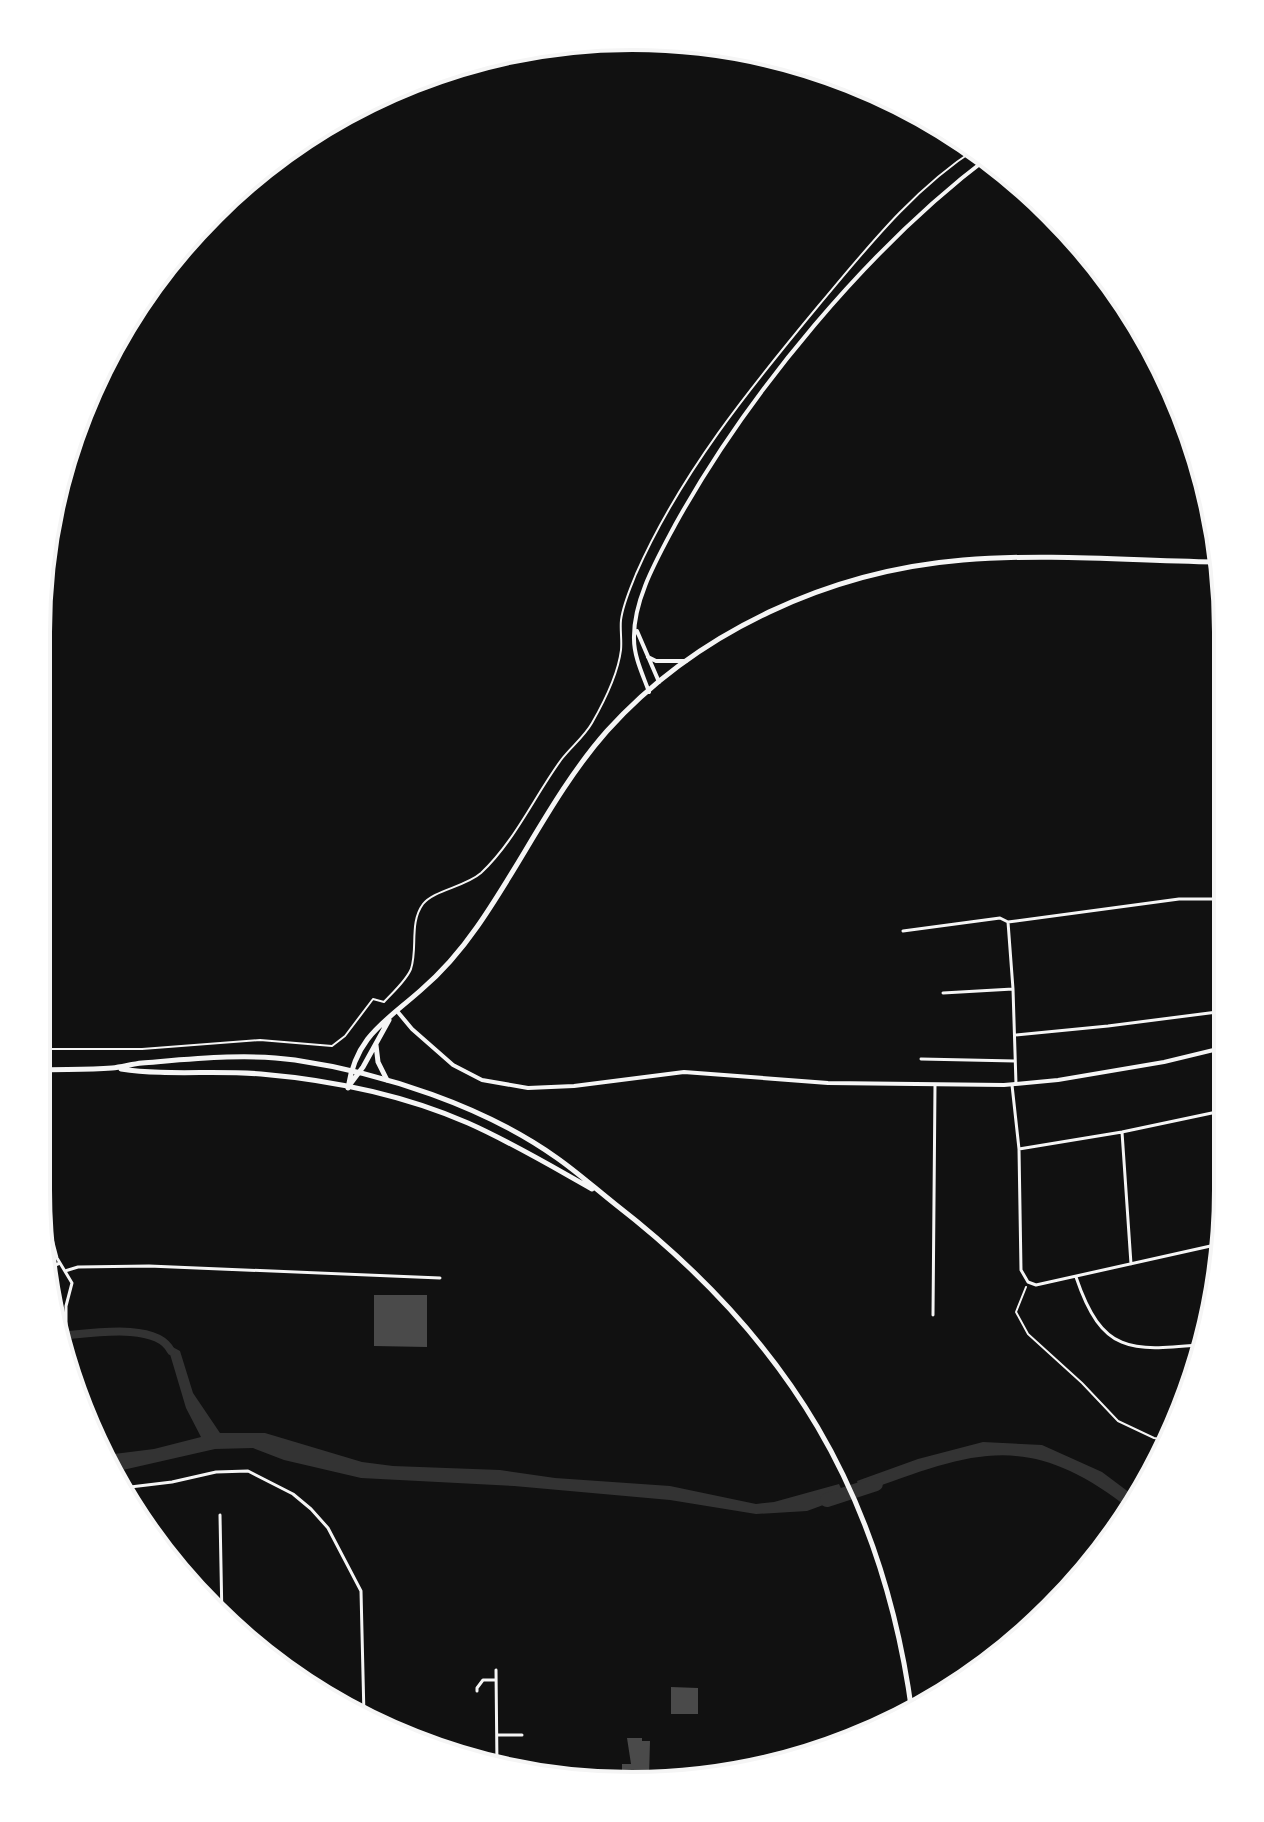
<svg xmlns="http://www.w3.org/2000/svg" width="1264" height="1822" font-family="'Fira Sans',sans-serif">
  <rect width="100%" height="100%" fill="#111"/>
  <path fill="#333" d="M 167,1344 L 180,1351 L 193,1393 L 220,1433 L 265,1433 L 362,1462 L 393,1466 L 500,1470 L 555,1478 L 670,1486 L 756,1504 L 774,1502 L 839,1484 L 845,1497 L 807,1511 L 756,1514 L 670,1500 L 514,1486 L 361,1478 L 284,1460 L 253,1448 L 215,1449 L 114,1472 L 106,1455 L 154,1449 L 201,1437 L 186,1408 Z
    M 983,1442 L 1042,1445 L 1102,1472 L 1138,1499 L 1131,1510 C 1029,1429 974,1451 861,1493 L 857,1481 L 918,1459 Z"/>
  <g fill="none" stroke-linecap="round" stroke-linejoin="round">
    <path stroke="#333" stroke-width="8" d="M 56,1338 L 59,1336 C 87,1334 157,1321 171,1351"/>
    <path stroke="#333" stroke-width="14" d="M 827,1500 L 876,1484"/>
  </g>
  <path fill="#4a4a4a" d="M 374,1295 L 427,1295 L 427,1347 L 374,1346 Z
    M 671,1687 L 698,1688 L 698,1714 L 671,1714 Z
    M 627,1738 L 642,1738 L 642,1741 L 650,1741 L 649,1777 L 622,1775 L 622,1764 L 631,1764 Z"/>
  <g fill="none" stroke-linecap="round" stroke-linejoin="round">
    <path stroke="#f5f5f5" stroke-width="2" d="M 38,1049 L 142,1049 L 260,1040 L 332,1046 L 345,1036 L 373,999 L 384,1002 C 393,992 406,981 411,969 C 418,948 409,923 423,904 C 434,890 465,887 481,873 C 515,841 534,797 561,760 C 571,747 584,737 592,723 C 604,702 618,674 621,650 C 622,640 620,630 621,620 C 623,604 630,589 636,574 C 680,474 750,388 819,305 C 867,248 913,189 977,148
      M 1026,1287 L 1016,1312 L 1028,1334 L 1082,1383 L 1118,1421 L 1154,1438 L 1171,1441"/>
    <path stroke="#f5f5f5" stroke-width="3" d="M 1008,922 L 1013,989 L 1016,1084
      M 903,931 L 1000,918 L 1008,922 L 1179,899 L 1225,899
      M 943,993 L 1013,989
      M 1015,1035 L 1108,1026 L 1225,1011
      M 921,1059 L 1015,1061
      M 1012,1085 L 1019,1149 L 1021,1270 L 1028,1282 L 1036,1285 L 1224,1243
      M 1122,1132 L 1131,1264
      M 1019,1149 L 1122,1132 L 1226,1110
      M 36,1178 L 57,1258 L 72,1283 L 66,1306 L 66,1329 L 77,1390
      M 46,1269 L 60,1263
      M 65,1271 L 78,1267 L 149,1266 L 440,1278
      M 1076,1277 C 1103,1357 1133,1351 1208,1344
      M 933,1315 L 935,1085
      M 122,1488 L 172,1482 L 216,1472 L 248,1471 L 293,1494 L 311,1509 L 328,1528 L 361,1591 L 364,1716
      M 220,1515 L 222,1619
      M 496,1670 L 497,1766
      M 477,1691 L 477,1688 L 483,1680 L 496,1680
      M 497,1735 L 522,1735
      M 567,1781 C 579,1772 588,1770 602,1775 L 606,1781"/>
    <path stroke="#f5f5f5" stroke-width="4" d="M 637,631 L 659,682
      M 648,657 L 656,661 L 686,661
      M 649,692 C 643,675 634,657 634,639 C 633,600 657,559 675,525 C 748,393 869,247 990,156
      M 397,1011 L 412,1029 L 453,1065 L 482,1080 L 528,1088 L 574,1086 L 684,1072 L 828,1083 L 1004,1085 L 1058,1080 L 1164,1062 L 1226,1047"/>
    <path stroke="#f5f5f5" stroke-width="5" d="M 376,1045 L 378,1062 L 387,1080
      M 348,1087 L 363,1067 L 389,1020
      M 348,1088 C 356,1036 385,1022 421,990 C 442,972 461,950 477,927 C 522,863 555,790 607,731 C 697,631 830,571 963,560 C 1049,553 1137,561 1223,562"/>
    <path stroke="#f5f5f5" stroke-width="5" d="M 121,1069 C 167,1076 214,1070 261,1074 C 330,1080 404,1095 468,1123 C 511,1142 551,1166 592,1189
      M 38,1070 C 63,1069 87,1070 112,1068 C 122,1067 132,1064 142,1063 C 191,1059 246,1053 295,1060 C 383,1073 484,1106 557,1158 C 577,1172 596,1189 615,1204 C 788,1338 883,1495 912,1713"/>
  </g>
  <path d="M0 0H1264V1822H0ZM632 50H632A582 582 0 0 1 1214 632V1190A582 582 0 0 1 632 1772H632A582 582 0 0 1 50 1190V632A582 582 0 0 1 632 50Z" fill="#fff" fill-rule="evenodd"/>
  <path fill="none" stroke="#f5f5f5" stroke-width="4" d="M632 50H632A582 582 0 0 1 1214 632V1190A582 582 0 0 1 632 1772H632A582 582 0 0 1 50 1190V632A582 582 0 0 1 632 50Z"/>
</svg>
